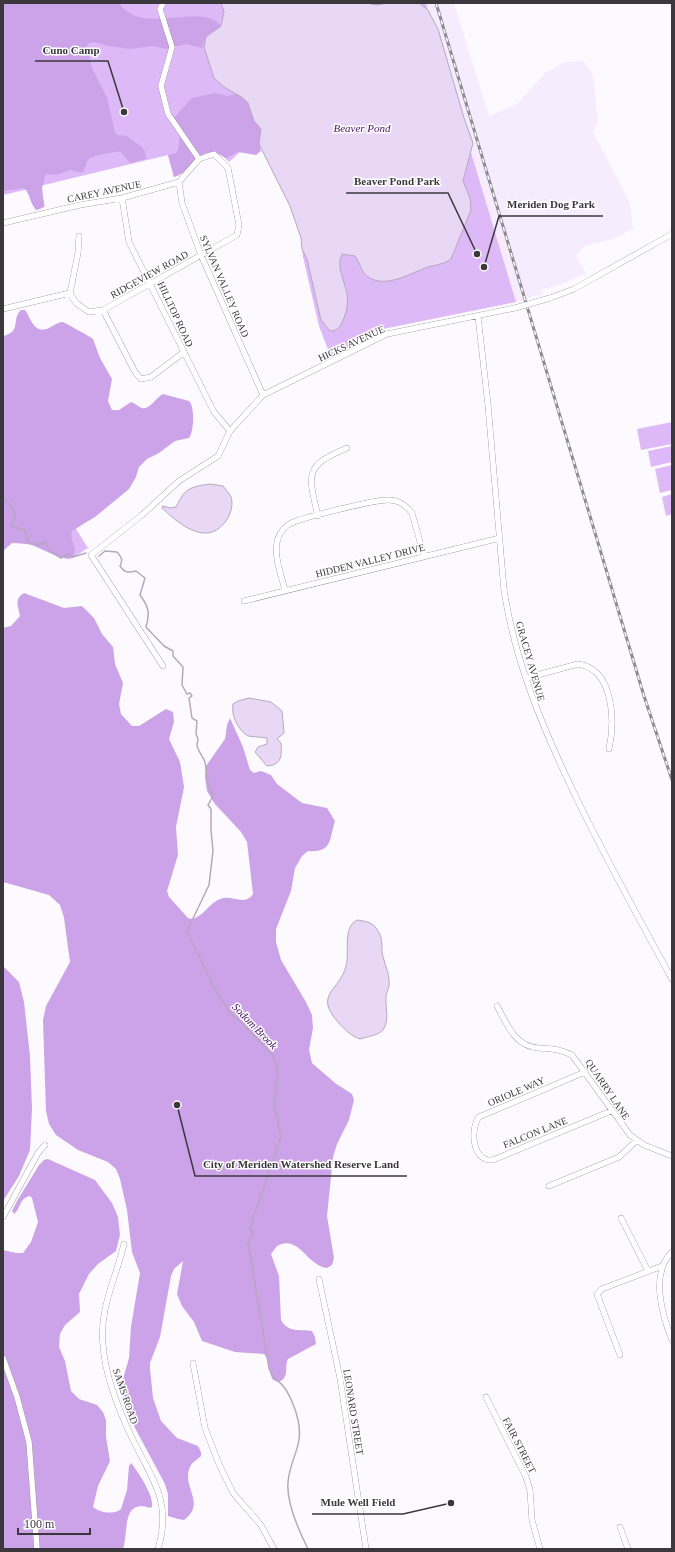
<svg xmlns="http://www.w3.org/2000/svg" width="675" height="1552" font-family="Georgia,serif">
  <rect width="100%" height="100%" fill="#fdfaff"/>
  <path fill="#f6ecfe" d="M 426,3 L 454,3 L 489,116 L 517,104 L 545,73 L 565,62 L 584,61 L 593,75 L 598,123 L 593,132 L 630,203 L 633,229 L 610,240 L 585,246 L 576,255 L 586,273 L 560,285 L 541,290 L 543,294 L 516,302 L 470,152 L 473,143 L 464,118 L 437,27 Z"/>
  <path fill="#deb9f7" d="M 3,3 L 426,3 L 516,302 L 378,330 L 331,357 L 319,326 L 303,257 L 301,238 L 290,206 L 259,144 L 251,142 L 229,162 C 203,134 194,171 174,177 L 168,155 L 40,186 L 45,207 L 35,210 L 29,189 L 3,195 Z
    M 672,422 L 672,444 L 641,450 L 637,429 Z
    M 672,446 L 672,462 L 651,467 L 648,451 Z
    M 672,465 L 672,490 L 660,493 L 655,469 Z
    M 672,494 L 672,514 L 666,516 L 662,497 Z
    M 101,510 L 76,529 L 88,548 L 71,559 L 63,555 L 60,513 Z"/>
  <path fill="#cca3e8" d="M 3,3 L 119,3 C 143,38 200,0 221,26 C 217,32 209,31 205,38 C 203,41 204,45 202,48 L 186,44 L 166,49 L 153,46 L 130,49 L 109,46 L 93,42 L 88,44 L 87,47 L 92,68 L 107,98 L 115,132 L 117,135 L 127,136 L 142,147 L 145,151 L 146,159 L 130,163 L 121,152 C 117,151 91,156 89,159 C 85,163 86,169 82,173 L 71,170 L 56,175 L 46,174 L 42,188 L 44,205 L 42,208 L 37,210 C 29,204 31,194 24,188 L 3,191 Z
    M 215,93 L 227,96 L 237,94 L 247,101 L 254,121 L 261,129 L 259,144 L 261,151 L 256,155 L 238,152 L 226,158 C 198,140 195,171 174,177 L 168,155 L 176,153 C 182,144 179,127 174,118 L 192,98 Z
    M 21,310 L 25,310 C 29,315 31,324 37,328 C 47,334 54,322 63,322 C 65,323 91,337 93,339 L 100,358 L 112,379 L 108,401 L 112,410 L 119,410 L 131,402 C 135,403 138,407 142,408 C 150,410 156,397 163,394 L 189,401 C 195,406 194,432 189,438 L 175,441 L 159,453 L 147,459 L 139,467 L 136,477 L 129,489 L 95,517 L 73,530 C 66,540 84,553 68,559 C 55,556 46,551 34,546 C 28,543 19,544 12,543 L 3,551 L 3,336 C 22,332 11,319 21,310 Z
    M 24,593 L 64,608 L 82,606 L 94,618 L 102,634 L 113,647 L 115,664 L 123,683 L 119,704 L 121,714 L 132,726 L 139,726 L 166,709 L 173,712 L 174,722 L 169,739 L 180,762 L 184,787 L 176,827 L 178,855 L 167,891 L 169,897 L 188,918 L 192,919 C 204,916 209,903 220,899 C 232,894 244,907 253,894 L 247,842 L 241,832 L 215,804 L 207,791 L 205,777 L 206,766 L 225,739 L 227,725 L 230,718 L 243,747 L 250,770 L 254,773 L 261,771 L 271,775 L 277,784 L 302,803 L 327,808 L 335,821 C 329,839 333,853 308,851 L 302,856 L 295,868 L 291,891 L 276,929 L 276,942 L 281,960 L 306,1002 L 312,1015 L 313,1028 L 309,1050 L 312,1063 L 335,1083 L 352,1094 L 354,1100 L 349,1120 L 337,1144 L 333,1157 L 327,1216 L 334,1258 L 332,1265 L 327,1268 C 307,1266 299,1234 277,1246 L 271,1254 L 279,1276 L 281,1320 C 288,1333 300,1329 312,1331 L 315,1337 L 316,1344 L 288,1359 C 284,1367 290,1377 279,1382 L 273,1380 C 268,1372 270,1360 264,1354 L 235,1352 L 202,1341 L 194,1322 L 182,1306 L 177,1294 L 183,1261 L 174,1269 L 171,1276 L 160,1337 L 150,1363 L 150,1369 L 153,1398 L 161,1421 L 177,1438 L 198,1446 L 201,1452 L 201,1456 C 197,1460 192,1462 190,1467 C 181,1487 207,1503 184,1520 L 178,1519 L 168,1516 L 168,1494 L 165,1484 L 135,1428 L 121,1386 L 129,1358 L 131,1327 L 140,1273 L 132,1252 L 127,1210 L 120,1179 L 116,1169 L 108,1162 L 78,1150 L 56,1135 L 49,1124 L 46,1111 L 43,1020 L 46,1006 L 70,962 L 64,918 L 60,905 L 49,895 L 3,882 L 3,628 L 11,626 L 20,616 C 18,606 14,599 24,593 Z
    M 3,966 L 19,982 L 24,1002 L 30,1056 L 32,1109 L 30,1150 L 19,1176 L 3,1201 Z
    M 48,1159 L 95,1180 L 112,1203 L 118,1217 L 120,1235 L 116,1251 L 98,1264 L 89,1274 L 79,1294 L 80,1312 L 65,1325 L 60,1334 L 59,1347 L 65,1361 L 71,1391 L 79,1399 L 97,1405 L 103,1412 L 106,1420 L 106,1437 L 110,1461 L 98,1486 L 93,1507 C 100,1513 114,1515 121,1509 L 127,1490 L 129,1466 L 131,1463 C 137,1470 157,1500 151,1508 C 121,1498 129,1531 123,1549 L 3,1549 L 3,1250 L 16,1253 L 23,1253 L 31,1242 L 38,1222 L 32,1198 L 30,1196 C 19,1198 21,1209 14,1214 L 12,1211 L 17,1201 L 39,1165 L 44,1160 Z"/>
  <path fill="#e9d8f5" stroke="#b5a8be" d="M 221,3 L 366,3 L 377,5 L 387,3 L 419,3 L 428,10 L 438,29 L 464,118 L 473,143 L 463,181 L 470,198 L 471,210 L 451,259 C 445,264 435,265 428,267 C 411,273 386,289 368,277 C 361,272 360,262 355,256 L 342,254 C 333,275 356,289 344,318 C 341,325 339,331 330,331 L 321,320 L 307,259 L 302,249 L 301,238 L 290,206 L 259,144 L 261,129 L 254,121 L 248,103 L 243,98 L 224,87 L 214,78 L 204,47 L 206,37 L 221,26 L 224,12 Z
    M 210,484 L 223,486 C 226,490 229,493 231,497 C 236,512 221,534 205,533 C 189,533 173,518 162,508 L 163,506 L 170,508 L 176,507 C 185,488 190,487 210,484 Z
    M 249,698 L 271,702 L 282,711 L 284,733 L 277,739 L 281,743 C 282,755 282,765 267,766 L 255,752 L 258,747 L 267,744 L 267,738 L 248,736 C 238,730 231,716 233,704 L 238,701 Z
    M 357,920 C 364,921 372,922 376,928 C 386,941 379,948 384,960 C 386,968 389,973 389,981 C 390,987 387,991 386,996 C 385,1007 390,1020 383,1030 C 379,1035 366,1037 360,1039 C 351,1036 344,1029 338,1022 C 313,994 340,991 346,966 C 350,952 342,928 357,920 Z"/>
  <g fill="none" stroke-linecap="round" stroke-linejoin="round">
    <path stroke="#b5a8be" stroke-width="1.5" d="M 3,497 L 12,507 L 15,517 L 11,525 L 17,528 L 25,530 L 28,541 L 37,545 L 44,542 L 51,552 L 61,558 L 68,554 L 73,557 L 86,553
      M 99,556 L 105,551 L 117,552 C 122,558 123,560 120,566 C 125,573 128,573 136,571 L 145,578 L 140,595 C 149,607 150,613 146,627 L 164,646 L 173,651 L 173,656 L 183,667 L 182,685 L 187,694 L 190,693 L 192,696 L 189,698 L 192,718 L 197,721 L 196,734 L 198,739 C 198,741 197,743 197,745 C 198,752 203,756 205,762 C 207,772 206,783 212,792 L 212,798 L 208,805 L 211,809 L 211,830 L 213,851 L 209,885 L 187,931 L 214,988 L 230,1013 L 238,1019 L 273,1055 L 278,1072 L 274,1105 L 281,1136 L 253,1219 L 250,1229 L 253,1232 L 248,1243 L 269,1368 C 274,1382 277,1378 284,1387 C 290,1395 296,1410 298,1420 C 304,1446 290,1458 288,1482 C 286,1503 299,1531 308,1549"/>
    <defs>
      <path id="street" d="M 163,3 L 160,9 L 172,47 L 161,86 L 168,114 L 199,159
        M 179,182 L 182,203 L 201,255 L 263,395
        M 122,198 L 129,242 L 214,412 L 230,431
        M 3,223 L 80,205 L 122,198 L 179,182 L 199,159 L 214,154 L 228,168 L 239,225 L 237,235 L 103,310 L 89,312 L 76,303 L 70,293 L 78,253 L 79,236
        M 550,298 L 574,289 L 672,234
        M 3,309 L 70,293
        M 103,310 L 135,372 L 141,379 L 151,377 L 184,352
        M 478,316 L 488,405 L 504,590 C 515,663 544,731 576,797 C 606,859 639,919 672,979
        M 318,516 C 308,474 304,466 347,448
        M 285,590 C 281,574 271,550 280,534 C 282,530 286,526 291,523 C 302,518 376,499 389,500 C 399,500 406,505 412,513 L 424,556
        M 244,601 L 500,538
        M 163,666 L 91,555 L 142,515 L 179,481 L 218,456 L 230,431 L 263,395 L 387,334 L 515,308
        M 526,678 L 578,664 C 614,669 615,721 609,749
        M 497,1006 C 507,1024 515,1047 539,1048 C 551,1049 561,1049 572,1055 L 630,1135 L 644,1145 L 672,1156
        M 585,1072 L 479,1117 C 470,1129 472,1162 493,1160 L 611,1111
        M 549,1186 L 619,1157 L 636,1141
        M 3,1217 L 38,1153 L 45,1145
        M 621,1218 L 648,1271
        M 124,1244 C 116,1278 99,1309 103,1345 C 105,1375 120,1413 133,1440 C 153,1480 172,1503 158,1549
        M 672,1252 C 650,1273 662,1315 672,1340
        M 319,1279 L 340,1378 L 366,1549
        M 620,1355 L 597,1294 L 602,1289 L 662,1266
        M 3,1358 L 17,1397 L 29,1442 L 37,1549
        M 193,1363 L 205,1428 L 219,1464 L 233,1493 L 261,1525 L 274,1549
        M 486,1397 L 526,1477 L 530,1490 L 532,1520 L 540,1549
        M 620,1527 L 628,1549"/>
    </defs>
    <use href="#street" stroke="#807a84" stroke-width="6"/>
    <use href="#street" stroke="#fff" stroke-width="5.5"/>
    <defs>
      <path id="rail" d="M 436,3 L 644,696 L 672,780"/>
    </defs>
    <use href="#rail" stroke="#8e8b90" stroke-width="3"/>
    <use href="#rail" stroke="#fff" stroke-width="1.5" stroke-dasharray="4.5" stroke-linecap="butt"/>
    <defs>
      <path id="street-bridge" d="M 515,308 L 550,298"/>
    </defs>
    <use href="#street-bridge" stroke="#807a84" stroke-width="6" stroke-linecap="butt"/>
    <use href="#street-bridge" stroke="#fff" stroke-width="5.5"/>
  </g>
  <g text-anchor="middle" stroke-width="3" stroke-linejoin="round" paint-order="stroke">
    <g font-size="10" fill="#3b383d" stroke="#fff">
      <text transform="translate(104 191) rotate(-12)" y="4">CAREY AVENUE</text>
      <text transform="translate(149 274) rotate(-29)" y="4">RIDGEVIEW ROAD</text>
      <text transform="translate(225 286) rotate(67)" y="4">SYLVAN VALLEY ROAD</text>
      <text transform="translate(176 314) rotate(65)" y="4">HILLTOP ROAD</text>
      <text transform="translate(351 343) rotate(-25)" y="4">HICKS AVENUE</text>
      <text transform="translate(370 560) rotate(-14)" y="4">HIDDEN VALLEY DRIVE</text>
      <text transform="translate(531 661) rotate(74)" y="4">GRACEY AVENUE</text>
      <text transform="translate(608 1089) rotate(56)" y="4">QUARRY LANE</text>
      <text transform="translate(516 1091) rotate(-23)" y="4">ORIOLE WAY</text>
      <text transform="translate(535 1132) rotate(-22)" y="4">FALCON LANE</text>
      <text transform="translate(126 1396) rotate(71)" y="4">SAMS ROAD</text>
      <text transform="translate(354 1412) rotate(81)" y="4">LEONARD STREET</text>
      <text transform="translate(520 1445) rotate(63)" y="4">FAIR STREET</text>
    </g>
    <g font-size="11" font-style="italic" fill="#471162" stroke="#fff">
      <text x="362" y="132">Beaver Pond</text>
      <text transform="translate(255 1026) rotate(46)" y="4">Sodom Brook</text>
    </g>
  </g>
  <path fill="none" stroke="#3b383d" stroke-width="1.5" d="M124 112L108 61H35M477 254L448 193H346M484 267L499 216H603M177 1105L195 1176H407M451 1503L403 1514H312"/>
  <g fill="#3b383d" stroke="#fff" stroke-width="1.5">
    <circle cx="124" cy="112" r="4"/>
    <circle cx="477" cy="254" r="4"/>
    <circle cx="484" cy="267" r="4"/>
    <circle cx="177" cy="1105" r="4"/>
    <circle cx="451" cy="1503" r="4"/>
  </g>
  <g font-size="11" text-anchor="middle" font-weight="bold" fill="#3b383d" stroke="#fff" stroke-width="3" stroke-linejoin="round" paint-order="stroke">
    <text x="71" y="54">Cuno Camp</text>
    <text x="397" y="185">Beaver Pond Park</text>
    <text x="551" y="208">Meriden Dog Park</text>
    <text x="301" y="1168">City of Meriden Watershed Reserve Land</text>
    <text x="358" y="1506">Mule Well Field</text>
  </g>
  <rect width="675" height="1552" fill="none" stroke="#3b383d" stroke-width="8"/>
  <path d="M18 1528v6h72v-6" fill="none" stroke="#3b383d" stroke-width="2"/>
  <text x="24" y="1528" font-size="12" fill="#3b383d" stroke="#ffffff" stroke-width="3" paint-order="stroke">100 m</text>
</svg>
